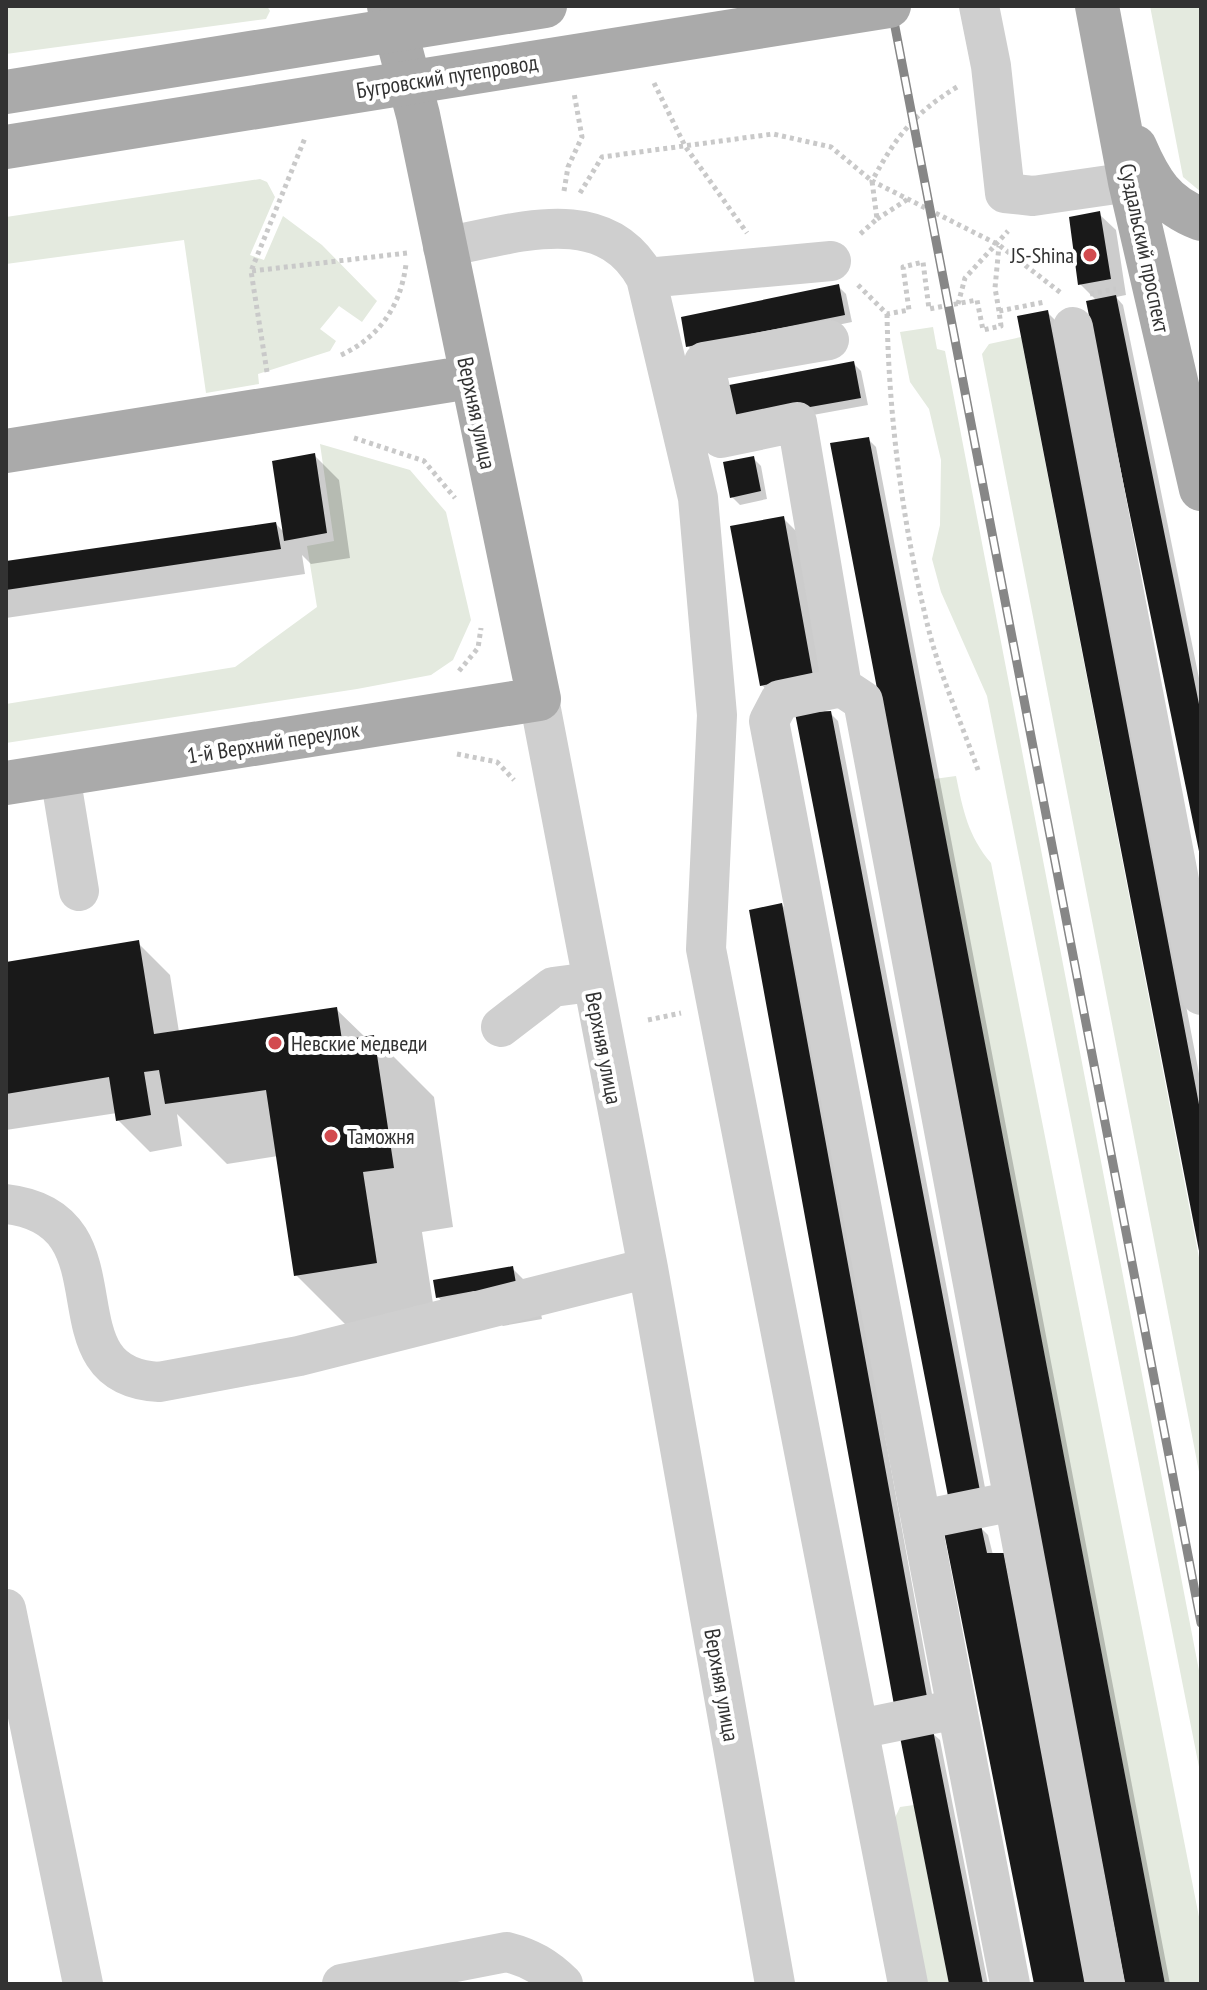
<svg xmlns="http://www.w3.org/2000/svg" width="1207" height="1990" font-family="'PT Sans Narrow',sans-serif">
  <rect width="100%" height="100%" fill="#fff"/>
  <path fill="#e4eadf" d="M 6,6 L 267,6 L 270,11 L 266,19 L 6,54 Z
    M 1150,6 L 1201,6 L 1201,192 L 1183,177 Z
    M 260,179 L 267,182 L 275,197 L 250,255 L 264,260 L 283,216 L 322,245 L 377,301 L 362,322 L 339,306 L 320,329 L 336,341 L 330,351 L 258,374 L 259,384 L 206,393 L 184,240 L 6,264 L 6,217 Z
    M 933,327 L 937,349 L 945,351 L 1201,1681 L 1201,1777 L 987,696 L 941,592 L 932,559 L 940,525 L 941,460 L 929,409 L 910,382 L 900,332 Z
    M 1021,337 L 1201,1268 L 1201,1482 L 982,354 L 989,344 Z
    M 320,444 L 410,470 L 446,512 L 471,620 L 453,660 L 431,675 L 357,689 L 6,743 L 6,704 L 235,667 L 317,607 L 307,546 L 334,541 Z
    M 956,776 C 963,810 968,836 991,863 L 1201,1927 L 1201,1984 L 1165,1984 L 934,779 Z
    M 914,1805 L 949,1984 L 923,1984 L 894,1820 L 900,1807 Z"/>
  <path fill="#0003" d="M 1099,214 L 1116,230 L 1126,295 L 1116,297 L 1123,305 L 1201,688 L 1201,858 L 1097,301 L 1080,284 Z
    M 838,286 L 846,294 L 852,322 L 696,354 L 688,346 Z
    M 1047,312 L 1055,320 L 1201,1084 L 1201,1258 Z
    M 853,363 L 861,371 L 868,405 L 741,428 Z
    M 868,439 L 876,447 L 1170,1984 L 1127,1984 Z
    M 315,456 L 339,480 L 350,558 L 311,564 L 302,555 L 305,574 L 6,618 L 6,563 L 276,524 L 285,533 Z
    M 753,458 L 761,466 L 767,499 L 740,505 L 732,497 Z
    M 783,518 L 808,543 L 837,701 L 786,710 L 762,685 Z
    M 830,713 L 838,721 L 987,1498 L 958,1502 Z
    M 782,905 L 790,913 L 934,1705 L 896,1704 Z
    M 138,943 L 170,975 L 179,1032 L 336,1009 L 366,1038 L 374,1037 L 434,1097 L 453,1227 L 422,1232 L 436,1323 L 356,1335 L 296,1275 L 278,1156 L 227,1164 L 177,1114 L 182,1146 L 150,1152 L 118,1120 L 117,1113 L 6,1130 L 6,964 Z
    M 512,1268 L 537,1293 L 542,1319 L 503,1326 L 493,1317 L 462,1322 L 438,1297 Z
    M 980,1527 L 988,1535 L 993,1555 L 1036,1984 Z
    M 932,1733 L 940,1740 L 988,1984 L 951,1984 Z"/>
  <path fill="#191919" d="M 1100,211 L 1111,279 L 1078,285 L 1069,217 Z
    M 839,284 L 845,315 L 686,347 L 681,317 Z
    M 1116,295 L 1201,714 L 1201,861 L 1086,301 Z
    M 1048,310 L 1201,1115 L 1201,1261 L 1017,316 Z
    M 854,361 L 861,398 L 731,421 L 724,386 Z
    M 869,437 L 1165,1984 L 1125,1984 L 830,443 Z
    M 315,453 L 327,533 L 284,541 L 272,461 Z
    M 754,456 L 761,491 L 730,498 L 723,462 Z
    M 784,516 L 813,676 L 760,686 L 730,526 Z
    M 276,522 L 281,549 L 6,590 L 6,561 Z
    M 831,711 L 980,1491 L 948,1496 L 795,713 Z
    M 782,903 L 927,1697 L 894,1705 L 749,910 Z
    M 139,940 L 154,1034 L 337,1007 L 342,1040 L 374,1035 L 394,1168 L 363,1172 L 377,1263 L 294,1276 L 266,1090 L 165,1104 L 159,1070 L 144,1072 L 151,1115 L 116,1121 L 109,1077 L 6,1094 L 6,962 Z
    M 513,1266 L 518,1295 L 474,1291 L 436,1298 L 433,1280 Z
    M 981,1525 L 987,1553 L 1004,1553 L 1088,1984 L 1034,1984 L 944,1532 Z
    M 933,1730 L 983,1984 L 949,1984 L 900,1737 Z"/>
  <g fill="none" stroke-linecap="round" stroke-linejoin="round">
    <path stroke="#c9c9c9" stroke-width="5" stroke-dasharray="4 4" stroke-linecap="butt" d="M 654,83 L 685,146 L 747,233
      M 957,87 C 914,113 895,138 872,181 L 999,245 L 1061,293
      M 564,191 L 568,167 L 582,137 L 574,93
      M 580,193 L 602,157 L 773,134 L 831,147 L 872,181 L 877,219 L 859,235
      M 877,219 L 908,199
      M 252,271 L 407,253
      M 858,285 L 887,314 L 909,310 L 903,267 L 923,262 L 929,309 L 977,300 L 983,330 L 1001,326 L 999,311 L 1045,302
      M 1090,294 L 1116,289
      M 958,304 L 965,278 L 1008,231
      M 999,311 L 995,288 L 999,246
      M 887,314 C 889,421 903,527 929,631 C 941,678 962,724 978,770
      M 341,355 C 380,337 401,305 406,264
      M 267,372 L 251,271 L 305,138
      M 354,438 L 424,461 L 455,498
      M 459,671 L 478,648 L 481,628
      M 457,754 L 497,762 L 514,780
      M 648,1020 L 681,1013"/>
    <path stroke="#cfcfcf" stroke-width="40" d="M 979,6 L 991,66 L 1005,193 L 1033,196 L 1130,182
      M 443,247 C 513,235 604,200 646,278 L 698,498 L 717,715 L 706,949 L 908,1984
      M 646,278 L 831,261
      M 1073,327 L 1201,995
      M 829,340 L 704,362 L 721,438 L 797,422 L 842,687
      M 539,699 L 648,1268 L 775,1984
      M 60,775 L 79,891
      M 501,1027 L 553,987 L 591,982
      M 6,1204 C 136,1219 40,1376 159,1382 L 299,1356 L 648,1268
      M 921,1520 L 769,721 L 780,700 L 842,687 L 863,701 L 1014,1501
      M 6,1609 L 83,1984
      M 957,1709 L 921,1520 L 1014,1501 L 1105,1984
      M 859,1729 L 957,1709 L 1010,1984
      M 342,1984 L 507,1952 C 530,1958 546,1967 563,1984"/>
    <path stroke="#aaa" stroke-width="44" d="M 1097,6 L 1130,182 L 1201,489
      M 1135,147 C 1150,182 1164,205 1201,219
      M 6,451 L 470,377
      M 6,783 L 539,699 L 418,115 L 389,6"/>
    <defs>
      <path id="rail" d="M 891,6 L 1201,1623"/>
    </defs>
    <use href="#rail" stroke="#878787" stroke-width="9"/>
    <use href="#rail" stroke="#fff" stroke-width="6" stroke-dasharray="18" stroke-linecap="butt"/>
    <path stroke="#aaa" stroke-width="44" d="M 6,92 L 545,6
      M 6,147 L 889,6"/>
  </g>
  <g fill="#d24b4f" stroke="#fff" stroke-width="3">
    <circle cx="1090" cy="255" r="8"/>
    <circle cx="275" cy="1043" r="8"/>
    <circle cx="331" cy="1136" r="8"/>
  </g>
  <g text-anchor="middle" stroke-width="8" stroke-linejoin="round" paint-order="stroke">
    <g font-size="22" fill="#323232" stroke="#fff">
      <text transform="translate(447 76) rotate(-9)" y="8">Бугровский путепровод</text>
      <text transform="translate(1145 248) rotate(78)" y="8">Суздальский проспект</text>
      <text transform="translate(477 413) rotate(78)" y="8">Верхняя улица</text>
      <text transform="translate(273 742) rotate(-9)" y="8">1-й Верхний переулок</text>
      <text transform="translate(604 1048) rotate(79)" y="8">Верхняя улица</text>
      <text transform="translate(722 1685) rotate(80)" y="8">Верхняя улица</text>
    </g>
    <g font-size="22" fill="#323232" stroke="#fff" text-anchor="start">
      <text x="1074" y="263" text-anchor="end">JS-Shina</text>
      <text x="291" y="1051">Невские медведи</text>
      <text x="347" y="1144">Таможня</text>
    </g>
  </g>
  <rect width="1207" height="1990" fill="none" stroke="#323232" stroke-width="16"/>
</svg>
